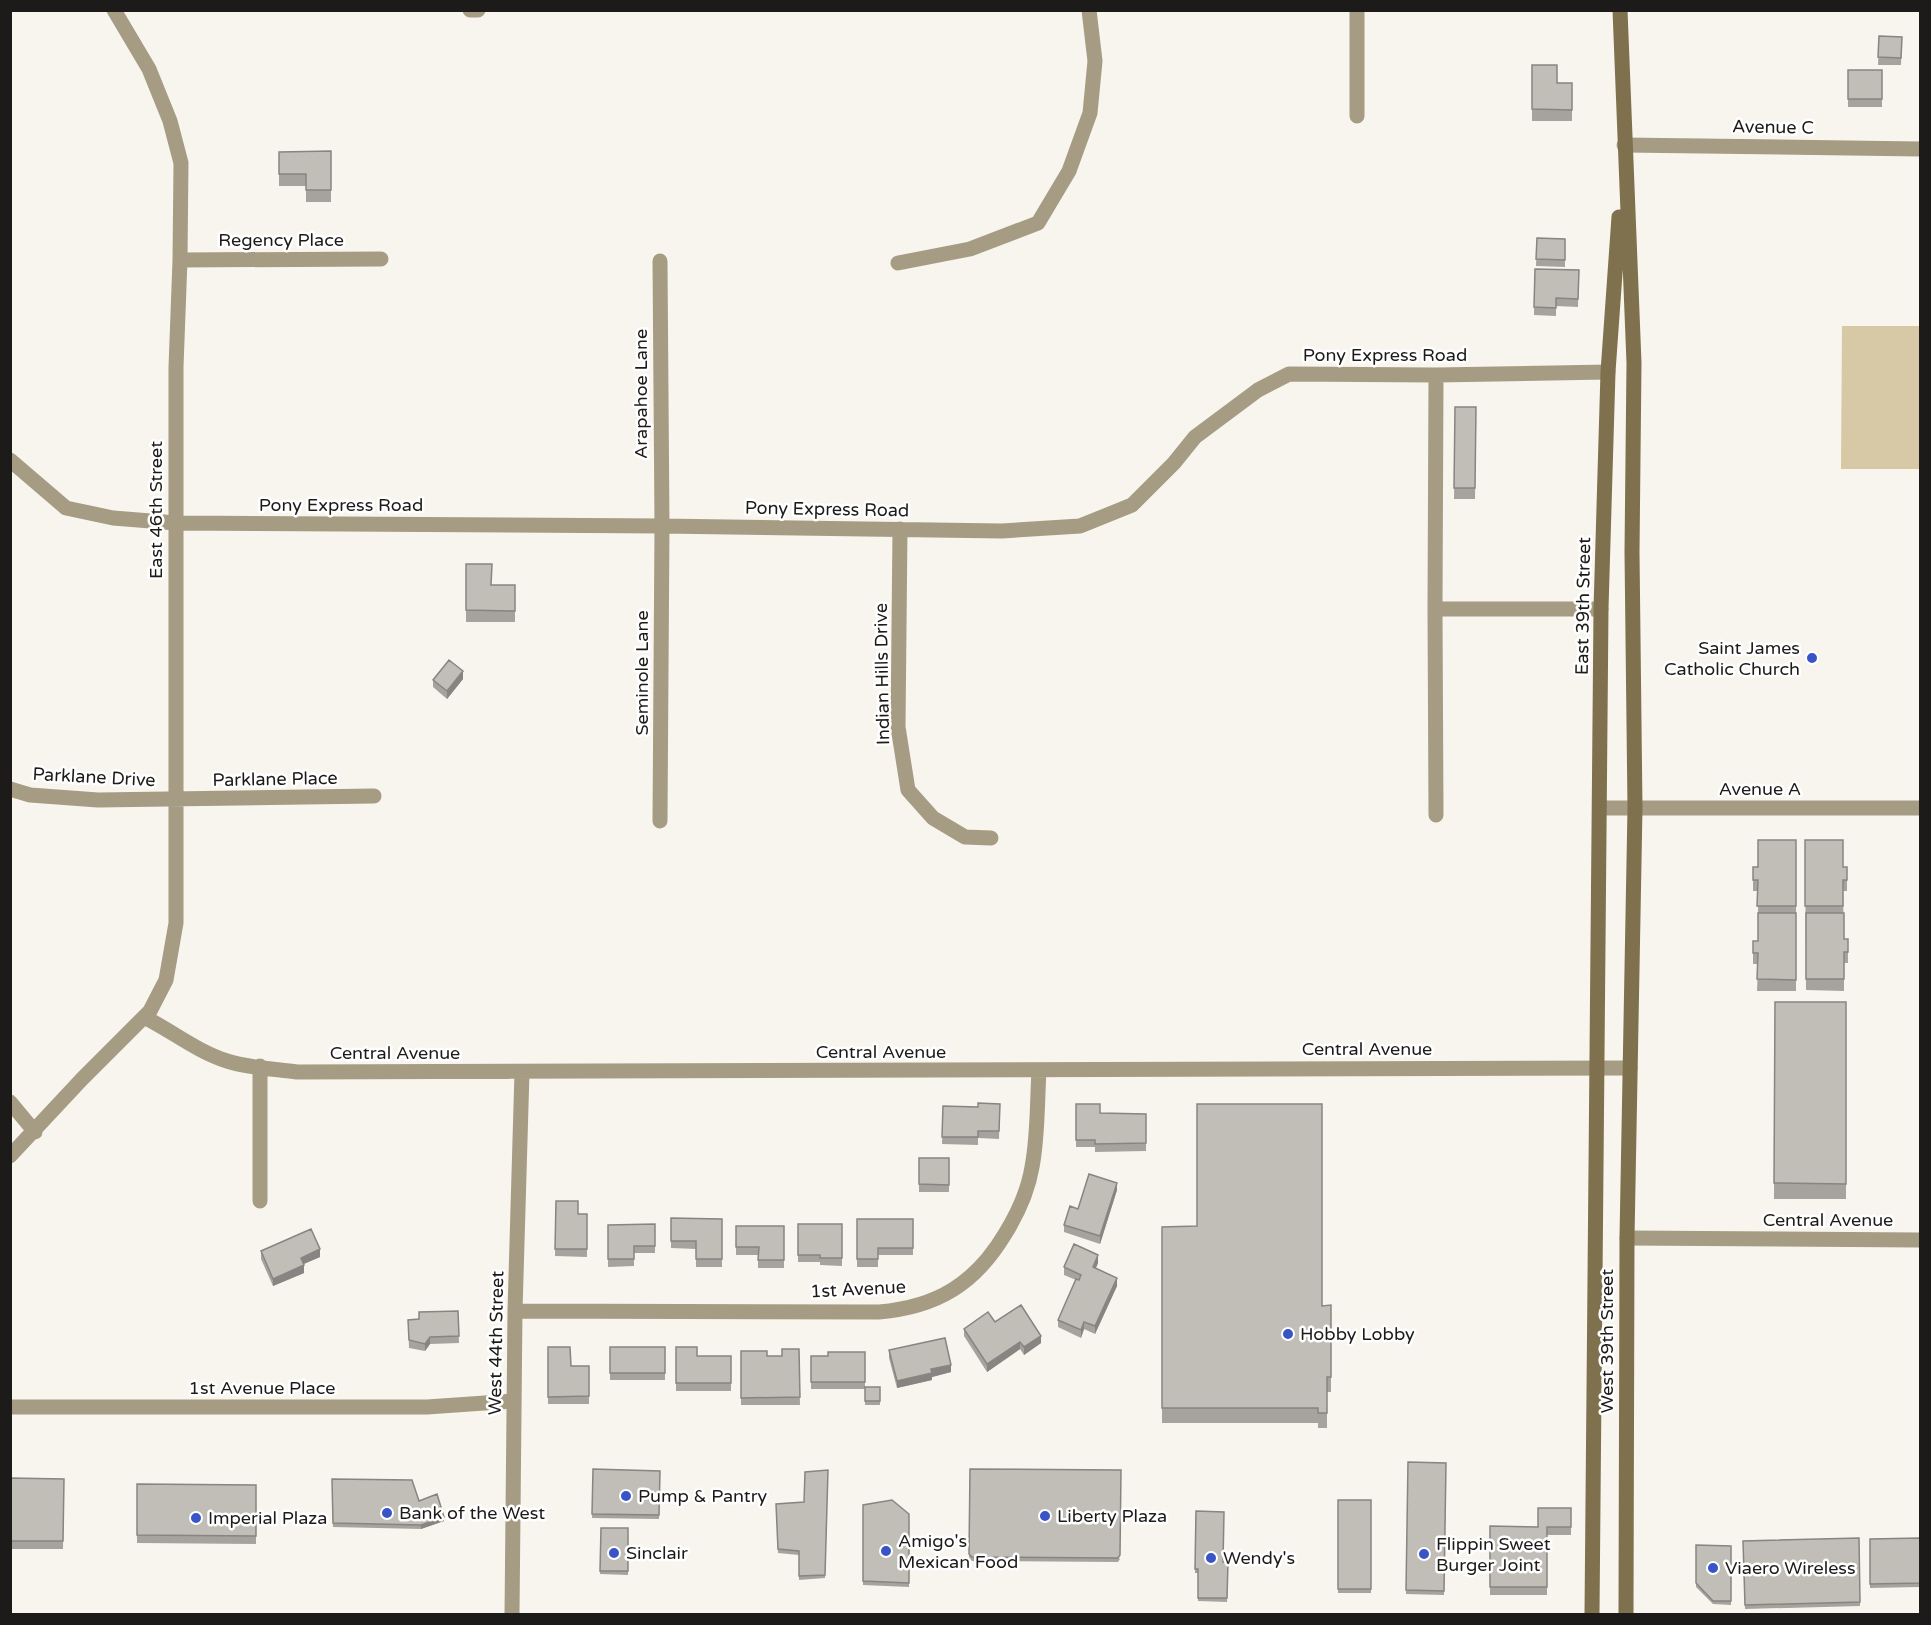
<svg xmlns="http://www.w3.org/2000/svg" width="1931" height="1625" font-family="'Varela Round',sans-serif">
  <rect width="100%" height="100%" fill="#f8f5ef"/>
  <path fill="#d7c9a6" d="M 1842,326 L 1920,326 L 1920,469 L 1841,469 Z"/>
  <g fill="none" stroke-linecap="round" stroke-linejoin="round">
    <path stroke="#a69c84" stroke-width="15" d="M 470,10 L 478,10
      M 1357,10 L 1357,116
      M 1624,145 L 1920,149
      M 180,260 L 381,259
      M 660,261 L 662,526 L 660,821
      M 898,263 L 970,249 L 1038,223 L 1069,171 L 1090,113 L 1095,61 L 1089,10
      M 10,460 L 66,508 L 113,518 L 176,523 L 662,526 L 1002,531 L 1080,526 L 1132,505 L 1174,463 L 1195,437 L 1258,390 L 1289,374 L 1436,375 L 1608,372
      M 900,529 L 898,727 L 908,790 L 933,818 L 965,837 L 991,838
      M 1435,609 L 1601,609
      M 10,789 L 30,795 L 98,800 L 374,796
      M 1436,815 L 1435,609 L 1436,375
      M 144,1017 C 172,1031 198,1052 227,1061 C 248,1068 275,1069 297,1072 L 1630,1068
      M 10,1102 L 35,1132
      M 10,1156 L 82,1079 L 150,1011 L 166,980 L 176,923 L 176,367 L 180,260 L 181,163 L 170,121 L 149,69 L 114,10
      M 260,1201 L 260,1066
      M 1627,1238 L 1920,1240
      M 515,1311 L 879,1312 C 937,1307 975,1284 1005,1234 C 1018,1213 1028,1191 1032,1167 C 1038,1136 1037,1103 1039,1071
      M 10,1407 L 427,1407 L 514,1401
      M 512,1614 L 515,1311 L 522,1072"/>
    <path stroke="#a69c84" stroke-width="15" d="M 1600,808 L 1920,808"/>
    <path stroke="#7f714d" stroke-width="15" d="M 1620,10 L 1634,363 L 1632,552 L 1635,808 L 1627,1238 L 1626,1614
      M 1592,1614 L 1601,609 L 1608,372 L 1619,217"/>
  </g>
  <path fill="#a6a39e" d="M 1879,36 L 1902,37 L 1901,65 L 1878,65 Z
    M 1532,65 L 1557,83 L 1572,83 L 1572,121 L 1532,121 Z
    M 1848,70 L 1882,70 L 1882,107 L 1848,107 Z
    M 331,151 L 331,202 L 306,202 L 306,186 L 279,186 L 279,152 Z
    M 1537,238 L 1565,239 L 1565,267 L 1536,266 Z
    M 1579,270 L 1578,307 L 1556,306 L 1556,316 L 1534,315 L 1534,307 Z
    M 1455,407 L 1476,407 L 1475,499 L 1454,499 Z
    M 466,564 L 492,585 L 515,585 L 515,622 L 466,622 Z
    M 463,679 L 447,699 L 433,687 L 433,680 Z
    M 1796,840 L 1796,991 L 1757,991 L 1758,964 L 1753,964 L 1753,941 L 1758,941 L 1758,891 L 1753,891 L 1753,867 L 1758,867 Z
    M 1805,840 L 1843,867 L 1847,867 L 1847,891 L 1843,891 L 1844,939 L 1848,939 L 1848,963 L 1844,963 L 1844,991 L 1806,990 Z
    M 1775,1002 L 1846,1002 L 1846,1199 L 1774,1199 Z
    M 1000,1104 L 999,1139 L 978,1138 L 978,1145 L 942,1144 L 943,1106 L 978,1107 Z
    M 1076,1104 L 1100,1113 L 1146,1114 L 1146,1151 L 1095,1152 L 1095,1147 L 1076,1147 Z
    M 919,1158 L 949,1158 L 949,1192 L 919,1192 Z
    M 1117,1190 L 1100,1244 L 1064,1232 L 1064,1225 L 1078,1209 Z
    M 556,1201 L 578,1214 L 587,1214 L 587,1257 L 555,1256 Z
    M 671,1218 L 722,1219 L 722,1267 L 696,1267 L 696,1249 L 671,1248 Z
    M 857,1219 L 913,1219 L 913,1255 L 878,1255 L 878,1267 L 857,1267 Z
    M 655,1224 L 655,1253 L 634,1253 L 634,1266 L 608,1267 L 608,1225 Z
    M 798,1224 L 842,1224 L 842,1266 L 820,1265 L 820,1262 L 798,1262 Z
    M 736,1226 L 784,1226 L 784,1268 L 758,1268 L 758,1255 L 736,1255 Z
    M 1162,1227 L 1322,1306 L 1331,1305 L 1331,1392 L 1327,1392 L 1327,1428 L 1318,1428 L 1318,1423 L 1162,1423 Z
    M 261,1251 L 320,1257 L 304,1264 L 304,1273 L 273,1286 L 261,1259 Z
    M 1098,1263 L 1095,1269 L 1117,1286 L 1095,1334 L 1084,1329 L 1081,1338 L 1058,1327 L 1058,1320 L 1076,1280 L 1064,1275 L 1064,1267 Z
    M 458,1311 L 459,1343 L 430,1344 L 425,1351 L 409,1348 L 408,1320 L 419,1319 Z
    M 995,1322 L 1041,1343 L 1024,1355 L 1020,1349 L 987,1372 L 964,1336 L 964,1329 Z
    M 548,1347 L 571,1366 L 589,1366 L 589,1404 L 548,1404 Z
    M 610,1347 L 665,1347 L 665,1380 L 610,1380 Z
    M 676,1347 L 697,1356 L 731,1356 L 731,1391 L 676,1391 Z
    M 799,1349 L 800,1405 L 741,1405 L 741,1351 L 767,1356 L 782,1356 Z
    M 889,1350 L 951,1372 L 932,1377 L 932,1380 L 897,1388 L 889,1358 Z
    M 865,1352 L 865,1387 L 880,1387 L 880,1405 L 865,1405 L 865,1389 L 811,1389 L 811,1356 L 828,1356 Z
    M 1408,1462 L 1446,1463 L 1444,1595 L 1406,1594 Z
    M 593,1469 L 660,1471 L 659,1519 L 592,1518 Z
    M 970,1469 L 1120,1559 L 1118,1562 L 972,1561 L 969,1558 Z
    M 828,1470 L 825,1578 L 799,1580 L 799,1555 L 778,1553 L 776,1504 L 804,1502 Z
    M 10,1478 L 64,1479 L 63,1549 L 10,1549 Z
    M 332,1479 L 419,1501 L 444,1521 L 421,1529 L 333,1527 Z
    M 137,1484 L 256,1485 L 256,1544 L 137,1543 Z
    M 1338,1500 L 1371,1500 L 1371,1593 L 1338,1593 Z
    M 863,1505 L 909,1514 L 909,1587 L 863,1585 Z
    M 1571,1508 L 1571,1535 L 1547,1535 L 1547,1595 L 1490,1595 L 1490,1526 L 1538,1527 Z
    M 1196,1511 L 1223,1562 L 1228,1562 L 1227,1602 L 1198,1601 L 1198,1573 L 1195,1573 Z
    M 601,1528 L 628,1528 L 628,1575 L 600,1574 Z
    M 1859,1538 L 1860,1606 L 1745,1609 L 1743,1541 Z
    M 1920,1538 L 1920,1587 L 1870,1588 L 1870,1539 Z
    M 1696,1545 L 1731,1546 L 1731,1605 L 1713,1604 L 1696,1587 Z"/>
  <path fill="#878581" d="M 463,671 L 463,679 L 447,699 L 447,691 Z
    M 1117,1183 L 1117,1190 L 1100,1244 L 1100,1236 Z
    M 320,1249 L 320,1257 L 301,1265 L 301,1258 Z
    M 1098,1255 L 1098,1263 L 1093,1275 L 1093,1267 Z
    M 304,1265 L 304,1273 L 273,1286 L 273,1279 Z
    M 1117,1278 L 1117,1286 L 1095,1334 L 1095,1326 Z
    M 1084,1322 L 1084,1329 L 1081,1338 L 1081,1330 Z
    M 1041,1336 L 1041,1343 L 1024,1355 L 1024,1347 Z
    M 430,1337 L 430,1344 L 425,1351 L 425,1344 Z
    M 1020,1342 L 1020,1349 L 987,1372 L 987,1364 Z
    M 951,1365 L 951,1372 L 932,1377 L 932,1380 L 897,1388 L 897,1381 L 931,1369 Z
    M 444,1517 L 444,1521 L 421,1529 L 421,1525 Z"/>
  <path fill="#c1beb8" stroke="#878581" stroke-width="1.5" d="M 1879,36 L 1902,37 L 1901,58 L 1878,57 Z
    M 1532,65 L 1557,65 L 1557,83 L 1572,83 L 1572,110 L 1532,109 Z
    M 1848,70 L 1882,70 L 1882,99 L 1848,99 Z
    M 331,151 L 331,190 L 306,190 L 306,174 L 279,174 L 279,152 Z
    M 1537,238 L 1565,239 L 1565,260 L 1536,259 Z
    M 1535,269 L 1579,270 L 1578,299 L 1556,298 L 1556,308 L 1534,307 Z
    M 1455,407 L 1476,407 L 1475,488 L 1454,488 Z
    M 466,564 L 492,564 L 491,585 L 515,585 L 515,611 L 466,610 Z
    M 449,660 L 463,671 L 447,691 L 433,680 Z
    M 1758,840 L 1796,840 L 1796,906 L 1757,906 L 1758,880 L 1753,880 L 1753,867 L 1758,867 Z
    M 1805,840 L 1843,840 L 1843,867 L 1847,867 L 1847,880 L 1843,880 L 1843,906 L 1805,906 Z
    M 1758,913 L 1796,913 L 1796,980 L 1757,979 L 1758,953 L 1753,953 L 1753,941 L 1758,941 Z
    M 1806,913 L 1844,913 L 1844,939 L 1848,939 L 1848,952 L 1844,952 L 1844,979 L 1806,979 Z
    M 1775,1002 L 1846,1002 L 1846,1184 L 1774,1183 Z
    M 978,1103 L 1000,1104 L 999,1131 L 978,1131 L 978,1137 L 942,1137 L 943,1106 L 978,1107 Z
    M 1076,1104 L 1100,1104 L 1100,1113 L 1146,1114 L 1146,1143 L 1095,1144 L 1095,1140 L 1076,1140 Z
    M 1197,1104 L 1322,1104 L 1322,1306 L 1331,1305 L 1331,1377 L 1327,1377 L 1327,1413 L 1318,1413 L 1318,1408 L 1162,1408 L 1162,1227 L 1197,1226 Z
    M 919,1158 L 949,1158 L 949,1185 L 919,1184 Z
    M 1089,1174 L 1117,1183 L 1100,1236 L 1064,1225 L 1070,1206 L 1078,1209 Z
    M 556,1201 L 578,1201 L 578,1214 L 587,1214 L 587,1249 L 555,1249 Z
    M 671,1218 L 722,1219 L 722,1259 L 696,1259 L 696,1241 L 671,1241 Z
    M 857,1219 L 913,1219 L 913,1248 L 878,1248 L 878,1259 L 857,1259 Z
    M 655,1224 L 655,1246 L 634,1246 L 634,1259 L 608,1259 L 608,1225 Z
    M 798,1224 L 842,1224 L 842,1258 L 820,1258 L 820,1255 L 798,1255 Z
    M 736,1226 L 784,1226 L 784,1260 L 758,1260 L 759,1247 L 736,1247 Z
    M 311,1229 L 320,1249 L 301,1258 L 304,1265 L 273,1279 L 261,1251 Z
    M 1074,1244 L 1098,1255 L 1093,1267 L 1117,1278 L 1095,1326 L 1084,1322 L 1081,1330 L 1058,1320 L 1076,1279 L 1079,1280 L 1081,1275 L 1064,1267 Z
    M 1021,1305 L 1041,1336 L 1024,1347 L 1020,1342 L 987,1364 L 964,1329 L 988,1312 L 995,1322 Z
    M 458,1311 L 459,1336 L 430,1337 L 425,1344 L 409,1340 L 408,1320 L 419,1319 L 419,1312 Z
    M 945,1338 L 951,1365 L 931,1369 L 932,1373 L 897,1381 L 889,1350 Z
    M 548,1347 L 570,1347 L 571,1366 L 589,1366 L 589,1396 L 548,1397 Z
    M 610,1347 L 665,1347 L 665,1373 L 610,1373 Z
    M 676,1347 L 697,1347 L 697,1356 L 731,1356 L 731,1383 L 676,1383 Z
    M 782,1349 L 799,1349 L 800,1397 L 741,1398 L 741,1351 L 767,1351 L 767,1356 L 782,1356 Z
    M 828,1352 L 865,1352 L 865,1382 L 811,1382 L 811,1356 L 828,1356 Z
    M 865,1387 L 880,1387 L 880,1401 L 865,1401 Z
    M 1408,1462 L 1446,1463 L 1444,1591 L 1406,1590 Z
    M 593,1469 L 660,1471 L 659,1515 L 592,1514 Z
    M 970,1469 L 1121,1470 L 1120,1555 L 1118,1558 L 972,1557 L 969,1554 Z
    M 828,1470 L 825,1575 L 799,1576 L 799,1551 L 778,1549 L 776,1504 L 804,1502 L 805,1472 Z
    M 10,1478 L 64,1479 L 63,1541 L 10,1541 Z
    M 332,1479 L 412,1480 L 419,1501 L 437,1494 L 444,1517 L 421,1525 L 333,1523 Z
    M 137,1484 L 256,1485 L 256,1536 L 137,1535 Z
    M 892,1500 L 909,1514 L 909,1583 L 863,1581 L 863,1505 Z
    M 1338,1500 L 1371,1500 L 1371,1589 L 1338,1589 Z
    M 1538,1508 L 1571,1508 L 1571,1527 L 1547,1527 L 1547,1587 L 1490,1587 L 1490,1526 L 1538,1527 Z
    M 1196,1511 L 1224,1512 L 1223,1562 L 1228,1562 L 1227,1598 L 1198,1598 L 1198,1569 L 1195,1569 Z
    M 601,1528 L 628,1528 L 628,1571 L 600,1571 Z
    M 1859,1538 L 1860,1602 L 1745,1605 L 1743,1541 Z
    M 1920,1538 L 1920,1583 L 1870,1584 L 1870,1539 Z
    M 1696,1545 L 1731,1546 L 1731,1601 L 1713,1601 L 1696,1583 Z"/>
  <g fill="#3854c6" stroke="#fff" stroke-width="2">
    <circle cx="1812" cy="658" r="6"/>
    <circle cx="1288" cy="1334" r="6"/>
    <circle cx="626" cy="1496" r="6"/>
    <circle cx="387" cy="1513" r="6"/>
    <circle cx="1045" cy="1516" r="6"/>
    <circle cx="196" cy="1518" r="6"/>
    <circle cx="886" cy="1551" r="6"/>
    <circle cx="614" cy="1553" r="6"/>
    <circle cx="1424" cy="1554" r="6"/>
    <circle cx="1211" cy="1558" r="6"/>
    <circle cx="1713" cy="1568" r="6"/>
  </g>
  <g text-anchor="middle" stroke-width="5" stroke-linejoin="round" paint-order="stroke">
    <g font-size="18" fill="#1c1b19" stroke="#fff">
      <text transform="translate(1773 127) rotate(1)" y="6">Avenue C</text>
      <text x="281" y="246">Regency Place</text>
      <text x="1385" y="361">Pony Express Road</text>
      <text transform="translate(641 394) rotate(-90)" y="6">Arapahoe Lane</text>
      <text x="341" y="511">Pony Express Road</text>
      <text transform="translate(827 509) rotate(1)" y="6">Pony Express Road</text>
      <text transform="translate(156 510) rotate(-90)" y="6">East 46th Street</text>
      <text transform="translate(1583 606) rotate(-89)" y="6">East 39th Street</text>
      <text transform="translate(642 673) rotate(-90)" y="6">Seminole Lane</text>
      <text transform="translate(882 674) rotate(-91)" y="6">Indian Hills Drive</text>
      <text transform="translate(94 777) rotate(3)" y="6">Parklane Drive</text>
      <text transform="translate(275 779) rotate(-1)" y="6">Parklane Place</text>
      <text x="1760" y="795">Avenue A</text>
      <text x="1367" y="1055">Central Avenue</text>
      <text x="881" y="1058">Central Avenue</text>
      <text x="395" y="1059">Central Avenue</text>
      <text x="1828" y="1226">Central Avenue</text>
      <text transform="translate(858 1289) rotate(-3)" y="6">1st Avenue</text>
      <text transform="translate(1607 1341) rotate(-90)" y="6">West 39th Street</text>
      <text transform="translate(496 1343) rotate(-89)" y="6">West 44th Street</text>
      <text x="262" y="1394">1st Avenue Place</text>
    </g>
    <g font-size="18" fill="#1c1b19" stroke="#fff" text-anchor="start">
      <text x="1800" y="654" text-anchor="end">Saint James<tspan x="1800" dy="21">Catholic Church</tspan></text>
      <text x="1300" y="1340">Hobby Lobby</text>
      <text x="638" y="1502">Pump &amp; Pantry</text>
      <text x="399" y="1519">Bank of the West</text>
      <text x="1057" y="1522">Liberty Plaza</text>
      <text x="208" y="1524">Imperial Plaza</text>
      <text x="898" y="1547">Amigo's<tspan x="898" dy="21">Mexican Food</tspan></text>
      <text x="1436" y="1550">Flippin Sweet<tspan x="1436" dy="21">Burger Joint</tspan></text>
      <text x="626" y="1559">Sinclair</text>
      <text x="1223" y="1564">Wendy's</text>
      <text x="1725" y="1574">Viaero Wireless</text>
    </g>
  </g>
  <rect width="1931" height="1625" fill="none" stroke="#1c1b19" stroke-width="24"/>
</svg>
